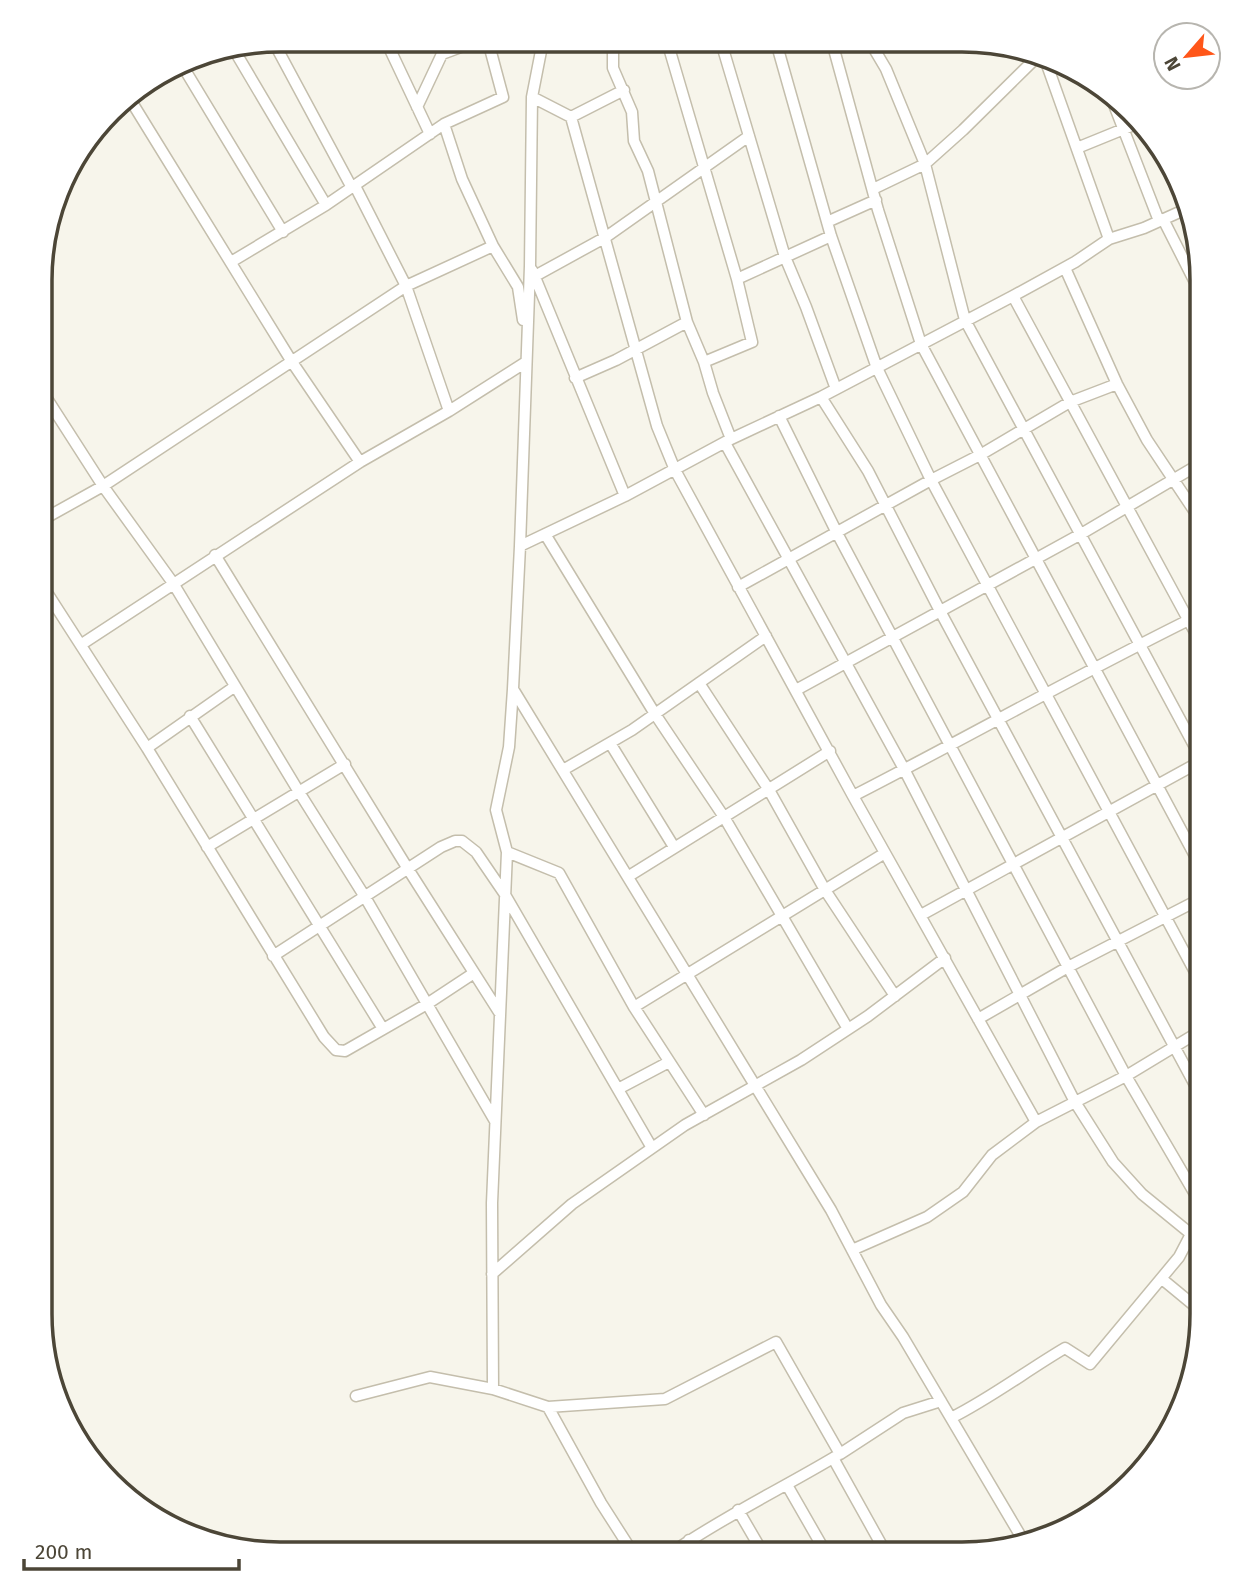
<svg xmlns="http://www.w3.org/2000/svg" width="1243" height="1594" font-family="'Fira Sans',sans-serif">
  <rect width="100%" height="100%" fill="#f7f5eb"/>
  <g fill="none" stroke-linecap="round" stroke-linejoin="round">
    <defs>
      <path id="minor" d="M 273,41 L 352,188
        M 386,41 L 430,134
        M 613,41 L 613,68 L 632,112 L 634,141 L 648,171 L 687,322 L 704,362 L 713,393 L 731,439 L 821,397 L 1013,296 L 1075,262 L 1109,239 L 1144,228 L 1184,210
        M 667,41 L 737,279 L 752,342 L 704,362
        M 721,42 L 785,257 L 806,307 L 836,389
        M 776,42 L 831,236 L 877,368 L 931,480 L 1202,985
        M 832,42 L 878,210 L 921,344 L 1202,869
        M 870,42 L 886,69 L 925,164 L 965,320 L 1203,762
        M 233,48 L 326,205
        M 1046,62 L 1109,239
        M 182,65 L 283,232
        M 128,96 L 292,362 L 360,462
        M 532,97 L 571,117 L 624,90
        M 1111,97 L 1159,221
        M 417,107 L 442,54 L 477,41
        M 571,117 L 657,426 L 675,470 L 853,796 L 1036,1122
        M 444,124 L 462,179 L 493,246 L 518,287 L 523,320
        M 1077,148 L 1136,124
        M 355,186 L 406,286 L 449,411
        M 873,189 L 925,164 L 963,130 L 1036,58
        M 1163,219 L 1203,298
        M 827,222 L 876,200
        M 231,262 L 326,205 L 444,124 L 503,97 L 488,41
        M 1065,268 L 1117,384 L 1147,440 L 1203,524
        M 532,270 L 625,496
        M 535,276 L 606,237 L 749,136
        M 737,279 L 831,236
        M 1013,296 L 1203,647
        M 575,378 L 616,360 L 687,322
        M 42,391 L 103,486 L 173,583 L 299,792 L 365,897 L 495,1121
        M 821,397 L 868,471 L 940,611 L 1202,1098
        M 779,416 L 837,533 L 1126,1076 L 1202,1206
        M 725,443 L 904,769 L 1075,1102 L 1113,1162 L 1142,1194 L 1191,1234
        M 42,520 L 103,486 L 406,286 L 493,246
        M 545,534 L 655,714 L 724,817 L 848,1029
        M 520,546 L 625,496 L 729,440
        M 215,555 L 408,869 L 499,1012
        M 42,585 L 147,748 L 324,1037 L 336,1050 L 345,1051 L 427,1004 L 474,973
        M 738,587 L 931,480 L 980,455 L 1070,402 L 1117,384
        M 82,644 L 360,462 L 449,411 L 526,362
        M 699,683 L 769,790 L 825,890 L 895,996
        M 513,689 L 831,1210 L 881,1305 L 903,1337 L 1023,1540
        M 796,690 L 1081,534 L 1203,462
        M 190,716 L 383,1029
        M 610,743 L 674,847
        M 147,748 L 234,687
        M 563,770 L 632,730 L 766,636
        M 853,796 C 970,736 1084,671 1203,613
        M 207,847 L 345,764
        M 507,852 L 559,873 L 634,1007 L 704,1115
        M 629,876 L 830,751
        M 921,915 L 1203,760
        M 273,956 L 441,847 L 455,841 L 462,841 L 476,852 L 504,893 L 652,1148
        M 634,1007 L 885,853
        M 978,1019 L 1068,967 L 1202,898
        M 618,1089 L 669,1062
        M 852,1250 L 927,1217 L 963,1192 L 992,1155 L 1036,1122 L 1126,1076 L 1202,1030
        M 492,1274 L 572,1204 L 685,1125 L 801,1060 L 868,1016 L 945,958
        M 1162,1279 L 1202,1312
        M 493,1389 L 492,1203 L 507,852 L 496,810 L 509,747 L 513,689 L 520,546 L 530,266 L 532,97 L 541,51 L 541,41
        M 356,1396 L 430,1377 L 493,1389 L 548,1407 L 665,1399 L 776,1342 L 840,1454 L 903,1413 L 941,1401
        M 548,1407 L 601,1503 L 633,1553
        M 951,1418 C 991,1398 1026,1371 1065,1348 L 1090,1364 L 1179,1257 L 1202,1213
        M 838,1455 L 833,1458 L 886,1553
        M 787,1485 L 826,1553
        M 738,1510 L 763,1553
        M 689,1540 L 697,1553
        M 671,1553 C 723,1517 779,1490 833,1458"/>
    </defs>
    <use href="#minor" stroke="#c4beac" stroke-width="13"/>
    <use href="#minor" stroke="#fff" stroke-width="10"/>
  </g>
  <path d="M0 0H1243V1594H0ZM280 52H962A228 228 0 0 1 1190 280V1314A228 228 0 0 1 962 1542H280A228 228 0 0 1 52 1314V280A228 228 0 0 1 280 52Z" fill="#fff" fill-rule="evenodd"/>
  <path fill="none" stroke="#4c4637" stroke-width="3.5" d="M280 52H962A228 228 0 0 1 1190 280V1314A228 228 0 0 1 962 1542H280A228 228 0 0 1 52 1314V280A228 228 0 0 1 280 52Z"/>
  <g transform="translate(1187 56) rotate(242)"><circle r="33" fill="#ffffff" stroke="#b7b5af" stroke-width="2"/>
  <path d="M0-5L12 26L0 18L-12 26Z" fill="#ff5619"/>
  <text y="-10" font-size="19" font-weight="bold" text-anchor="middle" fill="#4c4637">N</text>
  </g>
  <path d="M24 1559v10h215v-10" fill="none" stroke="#4c4637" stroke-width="3.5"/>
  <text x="35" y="1559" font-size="21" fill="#4c4637" stroke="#ffffff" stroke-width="5" paint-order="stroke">200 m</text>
</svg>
